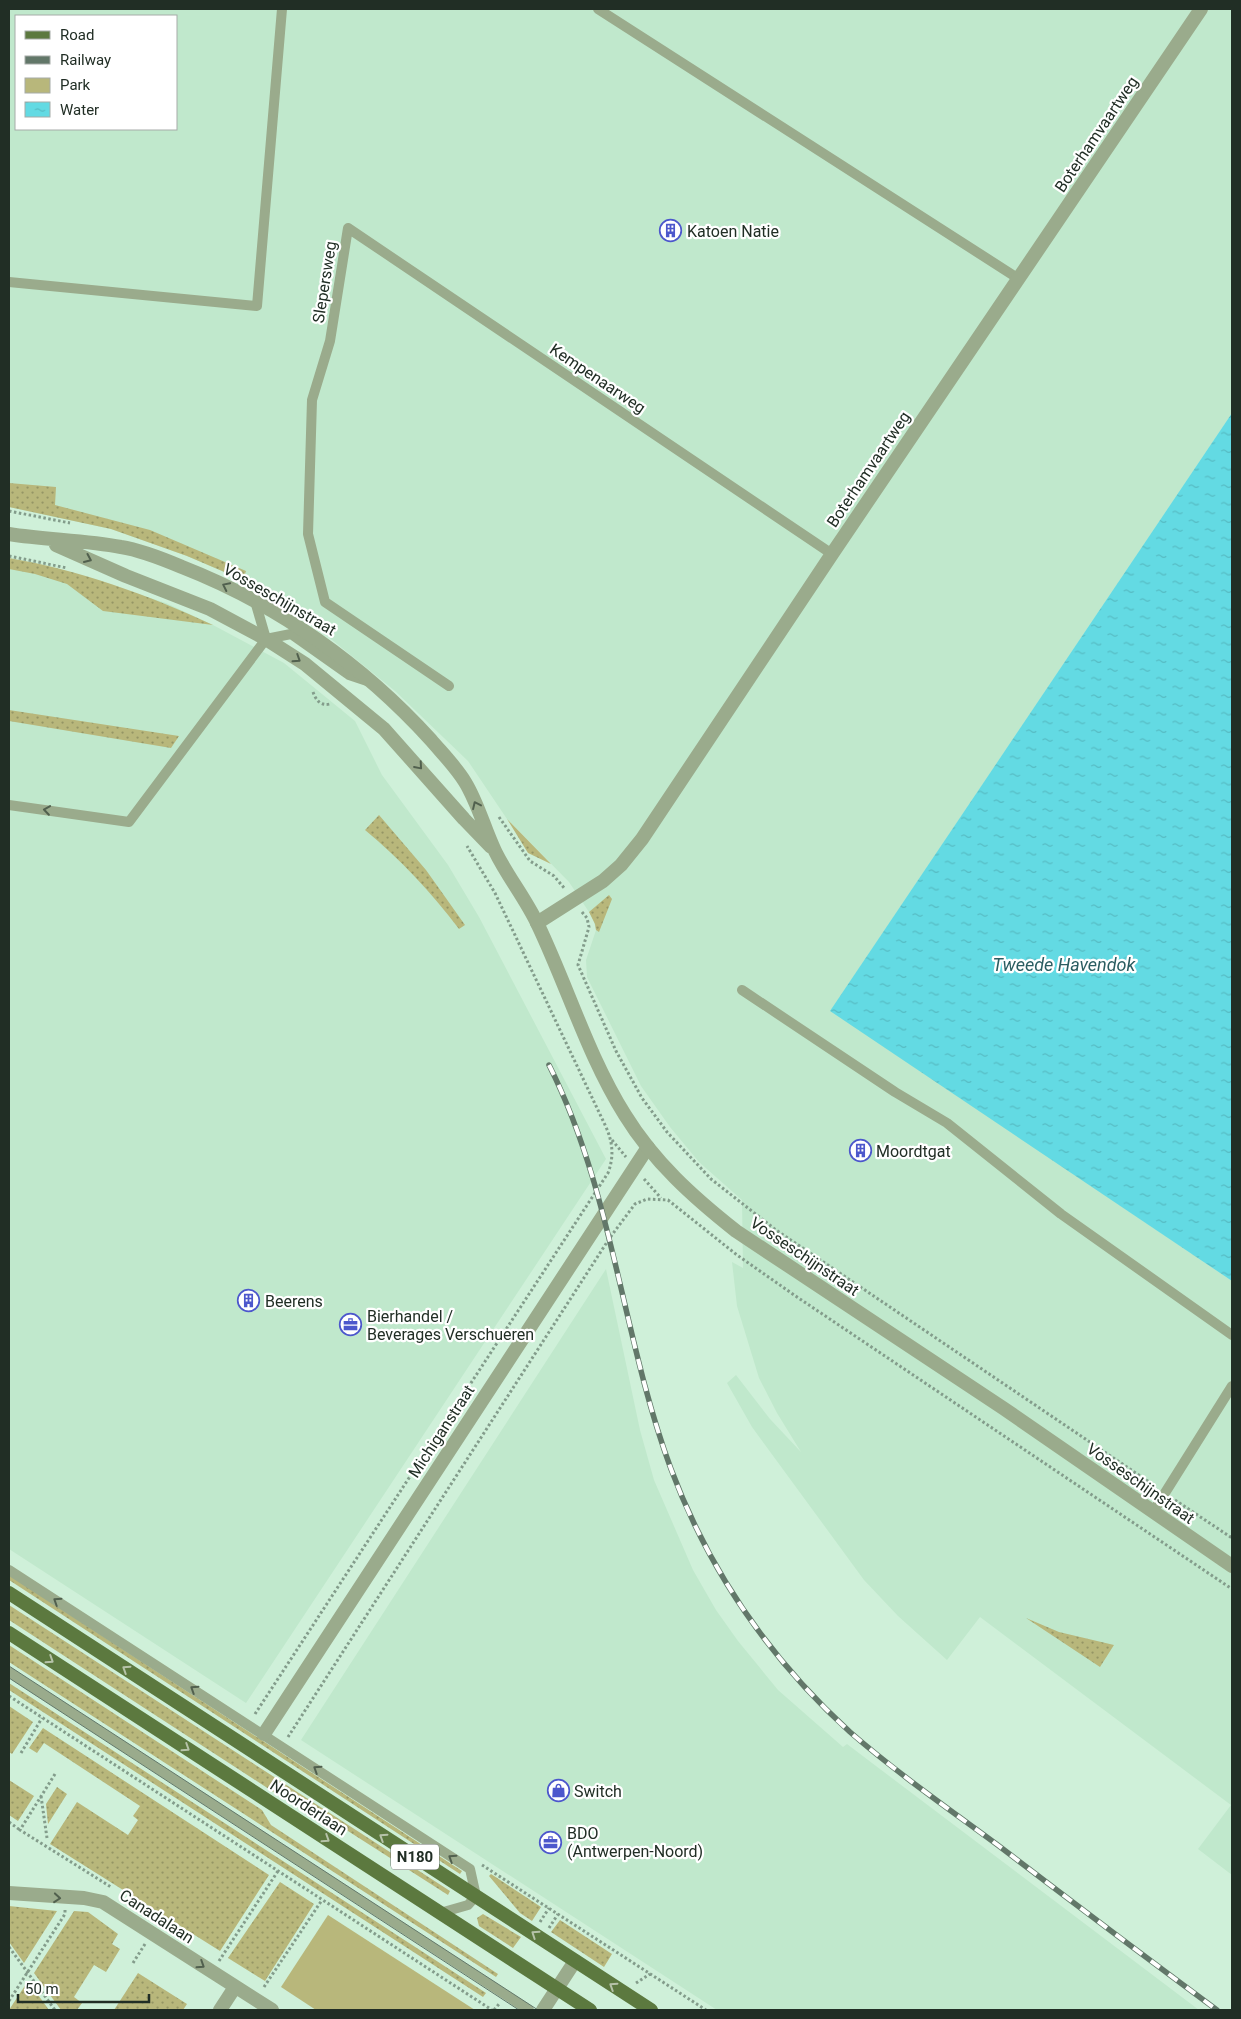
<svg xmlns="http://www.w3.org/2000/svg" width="1241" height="2019" font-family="Roboto,sans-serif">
  <defs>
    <pattern id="grass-dots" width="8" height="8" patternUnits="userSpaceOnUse" patternTransform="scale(1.25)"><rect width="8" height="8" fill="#b8b77b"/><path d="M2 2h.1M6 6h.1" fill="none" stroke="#959565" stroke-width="1.8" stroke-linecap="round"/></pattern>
    <pattern id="water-ripples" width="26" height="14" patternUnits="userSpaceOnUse" patternTransform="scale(1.25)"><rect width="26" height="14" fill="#63dae3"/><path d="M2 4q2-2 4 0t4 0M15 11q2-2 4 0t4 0" fill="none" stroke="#56bbc3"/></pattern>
  </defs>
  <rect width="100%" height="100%" fill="#cff0d9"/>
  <path fill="#c0e8cc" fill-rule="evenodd" d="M 9,9 L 1232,9 L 1232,413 L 831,1010 L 1232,1281 L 1232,1875 L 1198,1849 L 1231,1805 L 980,1617 L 947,1660 L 898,1616 L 864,1580 L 752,1427 L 727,1383 L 736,1375 L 770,1419 L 801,1452 L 777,1413 L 759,1378 L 737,1306 L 732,1262 L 743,1268 L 742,1200 L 699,1162 L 670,1127 L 641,1086 L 587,977 L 586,960 L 596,930 L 593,918 L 569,882 L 507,819 L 468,761 L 395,691 L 316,627 L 243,580 L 187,556 L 111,529 L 9,507 ZM 16,16 L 176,16 L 176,129 L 16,129 Z
    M 9,558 L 81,576 L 166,603 L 213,625 L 284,663 L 355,721 L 382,775 L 448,865 L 479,917 L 606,1159 L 246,1703 L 9,1549 Z
    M 606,1269 L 640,1430 L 654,1480 L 693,1570 L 716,1610 L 738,1641 L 778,1690 L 843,1747 L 847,1744 L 872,1763 L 1199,2010 L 717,2010 L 301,1740 Z"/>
  <path fill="url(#grass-dots)" d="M 9,483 L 56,487 L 55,505 L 150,530 L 246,571 L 243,580 L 187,556 L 111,529 L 9,507 Z
    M 9,558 C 79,570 149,595 213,625 L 103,611 L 67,584 L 35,574 L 9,569 Z
    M 9,710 L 179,736 L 171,748 L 9,721 Z
    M 379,815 L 426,870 L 465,925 L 459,929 C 431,892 400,859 365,830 Z
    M 507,819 L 551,864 L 528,853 Z
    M 609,895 L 612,899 L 599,932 L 596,930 L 595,924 L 589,912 Z
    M 9,1575 L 462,1871 L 460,1874 L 9,1580 Z
    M 9,1605 L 450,1891 L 448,1895 L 287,1792 L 275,1793 L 9,1620 Z
    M 1026,1618 L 1059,1632 L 1114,1645 L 1100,1667 Z
    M 9,1645 L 262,1810 L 271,1825 L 498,1974 L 496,1977 L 9,1662 Z
    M 9,1683 L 486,1993 L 483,1997 L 9,1690 Z
    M 9,1706 L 33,1722 L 12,1754 L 9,1752 Z
    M 43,1728 L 269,1875 L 220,1951 L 50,1844 L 77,1802 L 128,1835 L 138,1820 L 133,1816 L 140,1806 L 44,1743 L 37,1753 L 29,1748 Z
    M 9,1780 L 34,1796 L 18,1821 L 9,1815 Z
    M 57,1787 L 67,1794 L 48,1824 L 46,1804 Z
    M 491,1874 L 541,1907 L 532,1921 L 520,1913 L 489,1876 Z
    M 280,1882 L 314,1904 L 265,1981 L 228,1958 Z
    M 9,1906 L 57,1911 L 24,1963 L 9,1942 Z
    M 74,1911 L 88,1912 L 118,1934 L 112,1944 L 120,1949 L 106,1972 L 94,1965 L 74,1997 L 82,2003 L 77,2010 L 61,2010 L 34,1973 Z
    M 483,1914 L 521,1937 L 513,1948 L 479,1926 L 477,1918 Z
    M 560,1920 L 612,1954 L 604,1967 L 551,1932 Z
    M 138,1973 L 187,2004 L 183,2010 L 114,2010 Z
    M 28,1981 L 49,2010 L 9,2010 Z"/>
  <path fill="#b8b77b" d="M 328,1915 L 475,2010 L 316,2010 L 281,1987 Z"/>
  <path fill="url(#water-ripples)" d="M 1232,413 L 1232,1281 L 830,1011 Z"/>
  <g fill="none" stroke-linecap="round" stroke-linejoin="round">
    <path stroke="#839c8b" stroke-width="3" stroke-dasharray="2.5 2.5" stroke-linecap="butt" d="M 9,511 L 70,523
      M 9,556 L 67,568
      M 313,692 C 316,700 320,706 330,704
      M 499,817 L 530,861 L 554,876 L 565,889
      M 582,912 L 587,918 L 589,927 L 578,965 L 616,1051 L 642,1098 L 667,1132 L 711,1179 L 776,1230 L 1155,1486
      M 612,1140 L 626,1157
      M 644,1179 L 661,1198
      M 1175,1500 L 1232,1538
      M 9,1696 L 492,2010
      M 255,1714 L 608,1173 C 614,1157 613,1143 606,1127 L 495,893 L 467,846
      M 288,1737 L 609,1239 L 635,1204 L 647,1199 L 668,1200 L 737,1255 L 797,1297 L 1232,1589
      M 21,1753 L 42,1718
      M 55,1774 L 20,1830 L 111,1887
      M 41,1796 L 47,1838
      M 9,1822 L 20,1830
      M 482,1865 L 706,2010
      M 540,1922 L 549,1908
      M 549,1928 L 558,1914
      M 9,1947 L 55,2010
      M 219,1961 L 278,1871
      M 133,1963 L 145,1944
      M 636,1983 L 650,1974
      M 264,1987 L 322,1900
      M 9,2001 L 65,1914 L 65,1910
      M 494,2010 L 499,2004"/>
    <path stroke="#9aab8c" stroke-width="10" d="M 598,9 L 1019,279
      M 9,282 L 257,306 L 282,9
      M 255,601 L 266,639
      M 449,686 L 325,602 L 308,534 L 312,400 L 330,341 L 348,228 L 832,554
      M 9,805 L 129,822 L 266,639 L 291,634 L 349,675 L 367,681
      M 742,990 L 895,1092 L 947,1123 L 1061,1214 L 1232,1335
      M 1153,1512 L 1232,1386
      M 9,1570 L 470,1869 L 476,1896 L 468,1905 L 440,1913
      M 9,1672 L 529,2010"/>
    <path stroke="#9aab8c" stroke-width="14" d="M 537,923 L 603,881 L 621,865 L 642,839 L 832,554 L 1201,9
      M 264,1734 L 648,1147
      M 9,1893 L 84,1898 L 103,1902 L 272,2010
      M 220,2010 L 235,1987
      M 543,2010 L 575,1961"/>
    <path stroke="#9aab8c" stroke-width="14" d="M 9,534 C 46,540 84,540 121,547 C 141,550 163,559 182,567 C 277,604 363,665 431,740 C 442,753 456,767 465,782 C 478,803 484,828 495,851 C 507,876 526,899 538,925 C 568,988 588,1056 625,1115 C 654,1162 693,1197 736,1231 L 1003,1408 L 1232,1566
      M 56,545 L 126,576 L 210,609 L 266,639 L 305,664 L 384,729 L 464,819 L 491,847"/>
    <path stroke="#5c793f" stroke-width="14" d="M 9,1593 L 651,2010
      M 9,1633 L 590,2010"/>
    <path stroke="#627769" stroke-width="1" d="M 9,1666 L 538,2010
      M 9,1678 L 519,2010"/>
    <defs>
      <path id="rail" d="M 549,1065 C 613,1192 622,1337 671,1469 C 709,1571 770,1659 850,1732 C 897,1773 949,1809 999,1846 C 1071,1901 1144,1956 1217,2010"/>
    </defs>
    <use href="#rail" stroke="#627769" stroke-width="5.5"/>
    <use href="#rail" stroke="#fff" stroke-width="4" stroke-dasharray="11" stroke-linecap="butt"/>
  </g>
  <defs><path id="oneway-chevron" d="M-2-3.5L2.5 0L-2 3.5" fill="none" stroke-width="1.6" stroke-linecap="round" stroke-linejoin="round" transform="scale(1.25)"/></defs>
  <g stroke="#51604e">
    <use href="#oneway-chevron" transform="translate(88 559) rotate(24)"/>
    <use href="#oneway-chevron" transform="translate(226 586) rotate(-154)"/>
    <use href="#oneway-chevron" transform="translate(297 659) rotate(33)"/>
    <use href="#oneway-chevron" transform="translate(419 766) rotate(49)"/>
    <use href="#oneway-chevron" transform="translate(476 805) rotate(-115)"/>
    <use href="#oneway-chevron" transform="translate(47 810) rotate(-172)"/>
    <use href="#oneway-chevron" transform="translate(57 1601) rotate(-147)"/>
    <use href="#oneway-chevron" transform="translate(194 1689) rotate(-147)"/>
    <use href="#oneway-chevron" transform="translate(317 1769) rotate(-147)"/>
    <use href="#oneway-chevron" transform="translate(452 1858) rotate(-147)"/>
    <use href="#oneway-chevron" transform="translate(57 1898) rotate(5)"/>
    <use href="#oneway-chevron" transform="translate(201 1965) rotate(33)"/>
  </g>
  <g stroke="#b6c3a9">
    <use href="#oneway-chevron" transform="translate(50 1660) rotate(33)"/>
    <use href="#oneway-chevron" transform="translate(126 1669) rotate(-147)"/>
    <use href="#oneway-chevron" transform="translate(186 1748) rotate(33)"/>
    <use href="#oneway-chevron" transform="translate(383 1837) rotate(-147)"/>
    <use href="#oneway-chevron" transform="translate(326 1839) rotate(33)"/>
    <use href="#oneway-chevron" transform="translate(535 1934) rotate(-146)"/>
    <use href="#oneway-chevron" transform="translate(613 1986) rotate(-147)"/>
  </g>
  <defs>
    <symbol id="building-ring" viewBox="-11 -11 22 22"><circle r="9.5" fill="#fff" stroke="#4c57cc" stroke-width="1.5"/><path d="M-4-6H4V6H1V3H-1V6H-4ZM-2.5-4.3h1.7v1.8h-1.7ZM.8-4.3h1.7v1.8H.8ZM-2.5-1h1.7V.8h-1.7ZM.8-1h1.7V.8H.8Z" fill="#4c57cc"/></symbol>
    <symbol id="office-ring" viewBox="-11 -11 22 22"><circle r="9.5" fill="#fff" stroke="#4c57cc" stroke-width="1.5"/><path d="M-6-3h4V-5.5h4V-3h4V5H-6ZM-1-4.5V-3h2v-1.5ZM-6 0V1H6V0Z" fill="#4c57cc"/></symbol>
    <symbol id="shop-ring" viewBox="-11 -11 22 22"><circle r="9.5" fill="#fff" stroke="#4c57cc" stroke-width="1.5"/><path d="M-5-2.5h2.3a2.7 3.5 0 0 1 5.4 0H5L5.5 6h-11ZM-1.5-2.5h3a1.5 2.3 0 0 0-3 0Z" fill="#4c57cc"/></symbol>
  </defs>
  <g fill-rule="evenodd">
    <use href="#building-ring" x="658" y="218" width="25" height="25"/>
    <use href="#building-ring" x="848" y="1138" width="25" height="25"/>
    <use href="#building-ring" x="236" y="1288" width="25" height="25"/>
    <use href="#office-ring" x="338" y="1312" width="25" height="25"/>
    <use href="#shop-ring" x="546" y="1778" width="25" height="25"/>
    <use href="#office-ring" x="538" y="1830" width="25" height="25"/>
  </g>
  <g text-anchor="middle" stroke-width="4.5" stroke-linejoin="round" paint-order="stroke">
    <rect fill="#fff" stroke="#646d66" stroke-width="1" x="391" y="1844.5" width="48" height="25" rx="4"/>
    <g font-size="15" font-weight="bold" fill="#212e25">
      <text x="415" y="1862">N180</text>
    </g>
    <g font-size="16" fill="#212e25" stroke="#fff">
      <text transform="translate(1096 134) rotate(-56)" y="6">Boterhamvaartweg</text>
      <text transform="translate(324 282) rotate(-81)" y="6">Slepersweg</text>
      <text transform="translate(598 378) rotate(34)" y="6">Kempenaarweg</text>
      <text transform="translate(868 469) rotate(-56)" y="6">Boterhamvaartweg</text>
      <text transform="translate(280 599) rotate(30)" y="6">Vosseschijnstraat</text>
      <text transform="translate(805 1256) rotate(34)" y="6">Vosseschijnstraat</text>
      <text transform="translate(441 1431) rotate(-57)" y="6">Michiganstraat</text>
      <text transform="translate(1141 1483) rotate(35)" y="6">Vosseschijnstraat</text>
      <text transform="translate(309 1807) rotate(33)" y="6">Noorderlaan</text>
      <text transform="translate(157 1916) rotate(33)" y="6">Canadalaan</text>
    </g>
    <g font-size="16" fill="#212e25" stroke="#fff" text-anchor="start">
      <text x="687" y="237">Katoen Natie</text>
      <text x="876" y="1157">Moordtgat</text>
      <text x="265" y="1307">Beerens</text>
      <text x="367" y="1322">Bierhandel /<tspan x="367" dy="18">Beverages Verschueren</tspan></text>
      <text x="574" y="1797">Switch</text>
      <text x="567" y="1839">BDO<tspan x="567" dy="18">(Antwerpen-Noord)</tspan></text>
    </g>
    <g font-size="18" font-style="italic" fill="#2a5d61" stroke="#fff">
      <text x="1064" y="971">Tweede Havendok</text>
    </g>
  </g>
  <rect width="1241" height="2019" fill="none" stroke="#212e25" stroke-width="20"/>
  <rect x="15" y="15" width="162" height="115" fill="#ffffff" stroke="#a6aba8"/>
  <rect x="25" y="31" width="25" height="8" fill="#5c793f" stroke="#a6aba8"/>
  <text x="60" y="40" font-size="15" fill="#212e25">Road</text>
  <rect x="25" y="56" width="25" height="8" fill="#627769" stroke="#a6aba8"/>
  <text x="60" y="65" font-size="15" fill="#212e25">Railway</text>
  <rect x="25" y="78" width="25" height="15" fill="#b8b77b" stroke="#a6aba8"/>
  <text x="60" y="90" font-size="15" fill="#212e25">Park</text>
  <rect x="25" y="102" width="25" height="15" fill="url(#water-ripples)" stroke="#a6aba8"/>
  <text x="60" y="115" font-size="15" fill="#212e25">Water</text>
  <path d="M18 1994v8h131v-8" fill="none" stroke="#212e25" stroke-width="2.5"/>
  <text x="25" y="1994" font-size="15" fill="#212e25" stroke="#ffffff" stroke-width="4" paint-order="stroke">50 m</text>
</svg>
